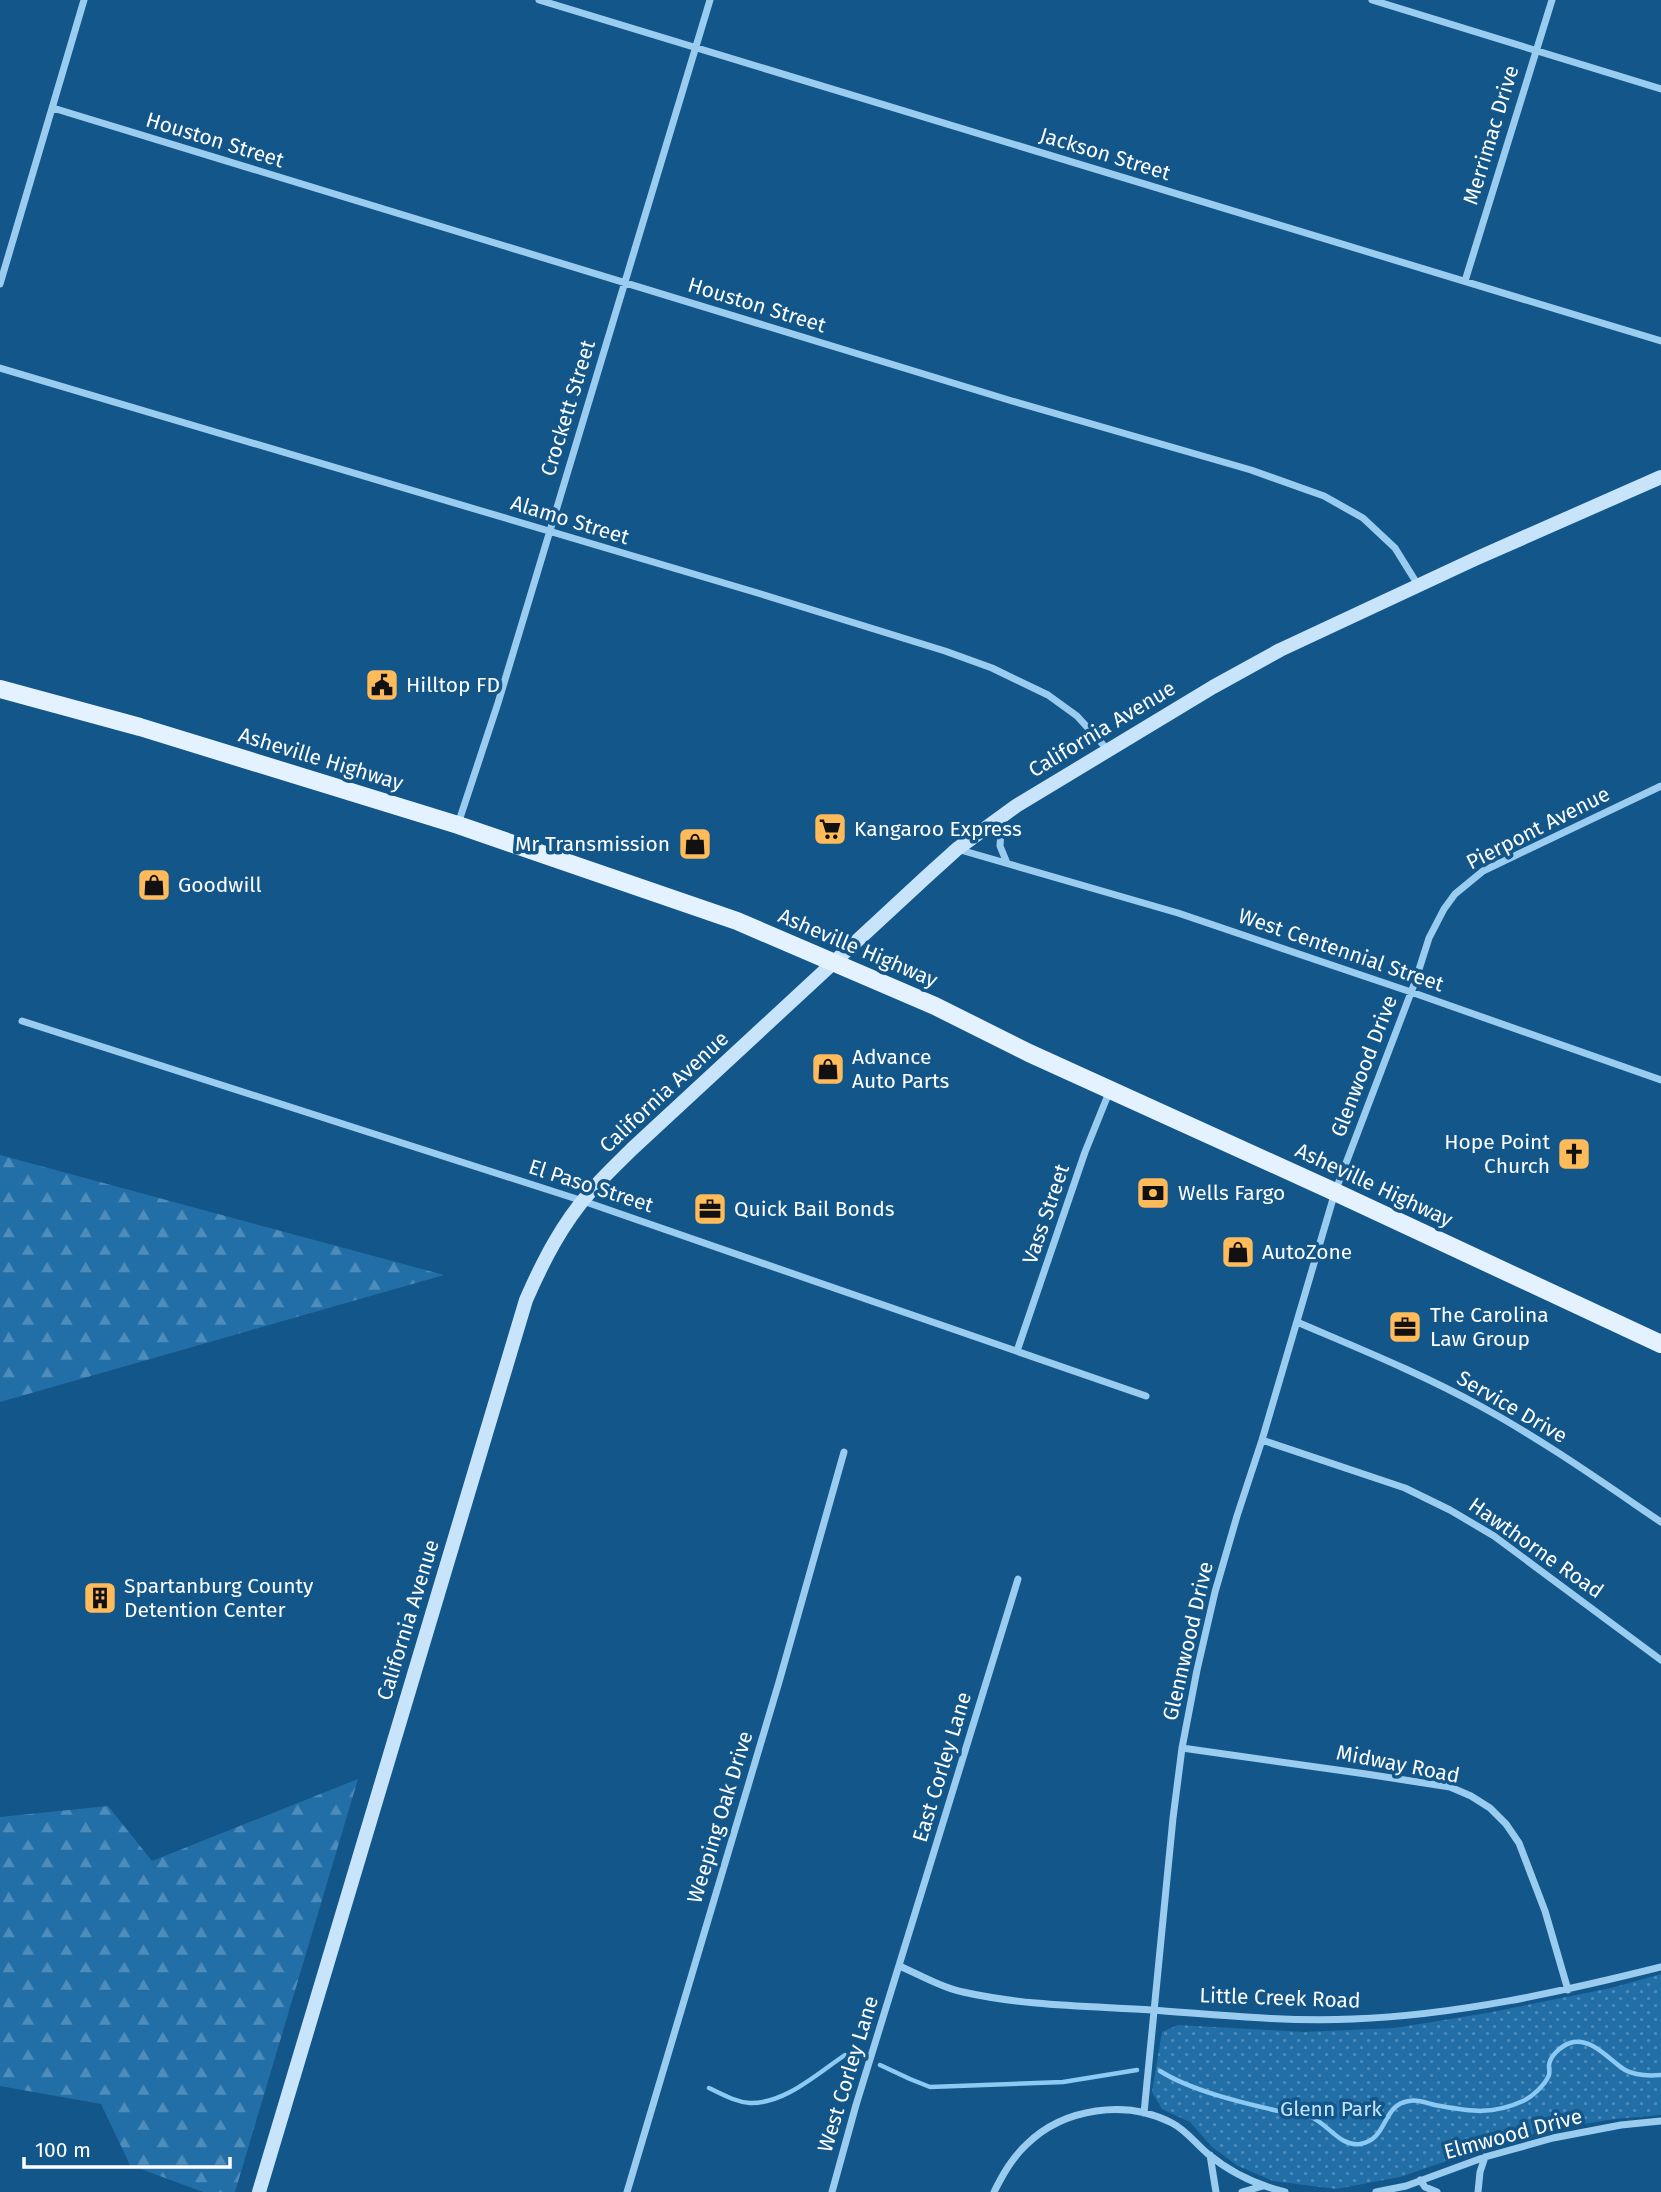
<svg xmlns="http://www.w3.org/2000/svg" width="1661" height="2192" font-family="'Fira Sans',sans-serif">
  <defs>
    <pattern id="forest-firs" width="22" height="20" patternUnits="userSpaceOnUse" patternTransform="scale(1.75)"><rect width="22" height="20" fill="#226fa8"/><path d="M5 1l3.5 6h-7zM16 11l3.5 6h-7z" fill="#4e8cb9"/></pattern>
    <pattern id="park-dots" width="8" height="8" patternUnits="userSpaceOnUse" patternTransform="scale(1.75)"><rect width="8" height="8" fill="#226fa8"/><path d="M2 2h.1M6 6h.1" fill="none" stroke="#4e8cb9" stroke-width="1.8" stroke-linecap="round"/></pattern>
  </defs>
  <rect width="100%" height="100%" fill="#13568a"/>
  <path fill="url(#forest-firs)" d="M 0,1155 L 444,1275 L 0,1402 Z
    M 358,1779 L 235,2192 L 203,2192 L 130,2165 L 101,2104 L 0,2086 L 0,1817 L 108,1806 L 152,1861 Z"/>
  <path fill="url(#park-dots)" d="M 1661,1974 L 1661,2115 L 1614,2119 L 1544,2131 L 1470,2153 L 1400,2177 L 1336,2189 L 1273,2181 L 1238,2166 L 1212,2147 L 1190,2122 L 1162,2109 L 1152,2092 L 1162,2032 L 1178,2025 L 1304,2032 L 1395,2028 L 1487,2013 L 1611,1988 Z"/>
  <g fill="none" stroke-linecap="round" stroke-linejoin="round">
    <path stroke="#8cc9f3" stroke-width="4.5" d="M 880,2065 L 910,2079 L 930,2087 L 1063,2082 L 1137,2070
      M 1160,2071 C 1190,2090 1239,2102 1274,2110 C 1286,2113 1300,2113 1311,2117 C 1328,2124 1340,2147 1360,2144 C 1389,2139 1381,2105 1409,2101 C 1417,2099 1427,2103 1435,2105 C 1469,2111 1490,2116 1523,2101 C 1532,2097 1545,2085 1549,2075 C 1550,2070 1549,2071 1549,2065 C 1550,2056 1561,2046 1570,2043 C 1591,2036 1609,2060 1625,2070 C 1636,2076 1649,2076 1661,2075
      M 709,2088 C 722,2094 735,2102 750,2103 C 785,2104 818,2073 845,2055"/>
    <path stroke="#9accf0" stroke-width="7" d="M 539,0 L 1661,341
      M 1372,0 L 1661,89
      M 53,108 L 1012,401 L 1251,470 L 1324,496 L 1363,518 L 1395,548 L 1418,585
      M 1465,281 L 1552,0
      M 0,284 L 84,0
      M 0,368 L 761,594 L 945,651 L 992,668 L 1048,695 L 1077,716 L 1107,749
      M 1002,816 L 1000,846 L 1007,863
      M 458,824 L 498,703 L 710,0
      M 957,849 L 1178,913 L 1411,992 L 1661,1080
      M 22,1021 L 583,1201 L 1146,1396
      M 1297,1322 C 1360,1349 1422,1374 1482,1407 C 1544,1441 1602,1482 1661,1522
      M 1017,1351 L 1085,1152 L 1110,1090
      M 1262,1440 L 1405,1488 L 1450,1510 L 1494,1536 L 1661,1660
      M 1182,1748 L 1366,1774 L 1450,1787 L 1471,1796 L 1490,1808 L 1506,1824 L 1519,1843 L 1545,1911 L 1568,1990
      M 899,1966 C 919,1974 941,1988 963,1992 C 1025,2006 1089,2006 1152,2010 C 1220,2015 1286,2022 1353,2019 C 1457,2015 1561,1992 1661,1967
      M 1144,2113 L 1173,1818 L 1182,1748 L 1197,1670 L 1215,1592 L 1237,1516 L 1262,1440 L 1335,1192 L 1415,982 L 1429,938 L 1444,909 L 1455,894 L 1483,871 L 1661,786
      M 1210,2155 L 1216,2192
      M 1420,2180 L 1425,2187 L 1437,2192
      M 627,2192 L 779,1682 L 844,1452
      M 832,2192 L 856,2105 L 1018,1579
      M 994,2192 C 1003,2174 1012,2158 1027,2144 C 1064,2108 1126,2099 1172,2123 C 1186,2130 1196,2144 1208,2154 C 1231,2173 1257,2185 1285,2192
      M 1242,2192 L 1263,2186
      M 1376,2192 L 1406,2186 L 1485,2157 L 1553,2138 L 1621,2125 L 1661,2121
      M 1478,2192 L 1480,2172 L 1485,2157"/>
    <path stroke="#c8e4fb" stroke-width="14" d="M 259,2192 L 526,1300 C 543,1261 562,1224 590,1192 C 603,1177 618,1163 632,1149 L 926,877 L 957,849 L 1016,806 L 1213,687 L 1280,650 L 1475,559 L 1661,477"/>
    <path stroke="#e4f2ff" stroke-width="18" d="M 0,689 L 140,727 L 458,825 L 737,921 L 935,1006 L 1029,1053 L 1335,1192 L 1661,1344"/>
  </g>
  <defs>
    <symbol id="civic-square" viewBox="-11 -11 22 22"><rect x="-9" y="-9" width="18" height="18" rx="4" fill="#ffbb5a" stroke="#13568a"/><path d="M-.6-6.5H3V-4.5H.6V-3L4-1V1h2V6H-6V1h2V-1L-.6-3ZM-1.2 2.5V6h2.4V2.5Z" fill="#111"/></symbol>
    <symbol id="supermarket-square" viewBox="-11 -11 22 22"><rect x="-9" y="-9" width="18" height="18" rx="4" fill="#ffbb5a" stroke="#13568a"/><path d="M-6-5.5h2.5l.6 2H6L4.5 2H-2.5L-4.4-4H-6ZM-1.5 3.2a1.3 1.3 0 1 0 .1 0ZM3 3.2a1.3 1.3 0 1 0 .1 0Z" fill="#111"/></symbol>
    <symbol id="shop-square" viewBox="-11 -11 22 22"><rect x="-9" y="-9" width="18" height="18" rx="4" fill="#ffbb5a" stroke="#13568a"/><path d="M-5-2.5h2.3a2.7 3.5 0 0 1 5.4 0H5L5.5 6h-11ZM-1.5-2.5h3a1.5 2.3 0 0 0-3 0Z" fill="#111"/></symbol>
    <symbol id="church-square" viewBox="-11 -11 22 22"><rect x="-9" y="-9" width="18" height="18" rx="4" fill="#ffbb5a" stroke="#13568a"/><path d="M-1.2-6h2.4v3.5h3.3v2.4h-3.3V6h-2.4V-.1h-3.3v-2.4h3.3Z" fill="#111"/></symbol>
    <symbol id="bank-square" viewBox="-11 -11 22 22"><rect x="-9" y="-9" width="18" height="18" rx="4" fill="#ffbb5a" stroke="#13568a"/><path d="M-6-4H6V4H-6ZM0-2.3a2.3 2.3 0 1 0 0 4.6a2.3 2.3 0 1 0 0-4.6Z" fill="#111"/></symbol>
    <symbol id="office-square" viewBox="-11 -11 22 22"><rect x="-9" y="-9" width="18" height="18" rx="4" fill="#ffbb5a" stroke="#13568a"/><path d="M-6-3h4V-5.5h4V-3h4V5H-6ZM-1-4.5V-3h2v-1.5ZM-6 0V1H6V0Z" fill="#111"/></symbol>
    <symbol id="building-square" viewBox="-11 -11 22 22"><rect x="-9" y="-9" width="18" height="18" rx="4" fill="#ffbb5a" stroke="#13568a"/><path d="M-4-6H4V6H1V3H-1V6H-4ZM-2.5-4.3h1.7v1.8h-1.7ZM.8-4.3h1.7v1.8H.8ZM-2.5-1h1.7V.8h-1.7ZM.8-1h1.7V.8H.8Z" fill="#111"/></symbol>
  </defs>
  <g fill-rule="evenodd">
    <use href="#civic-square" x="363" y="666" width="38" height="38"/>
    <use href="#supermarket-square" x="811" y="810" width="38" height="38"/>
    <use href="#shop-square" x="676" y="825" width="38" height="38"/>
    <use href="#shop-square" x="135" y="866" width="38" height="38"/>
    <use href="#shop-square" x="809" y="1050" width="38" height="38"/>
    <use href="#church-square" x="1555" y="1135" width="38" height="38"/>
    <use href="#bank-square" x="1134" y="1174" width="38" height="38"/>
    <use href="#office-square" x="691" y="1190" width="38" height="38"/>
    <use href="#shop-square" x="1219" y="1233" width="38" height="38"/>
    <use href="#office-square" x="1386" y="1308" width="38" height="38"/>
    <use href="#building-square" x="81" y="1579" width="38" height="38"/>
  </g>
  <g text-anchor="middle" stroke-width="7" stroke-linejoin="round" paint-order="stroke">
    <g font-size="21" fill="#fff" stroke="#13568a">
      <text transform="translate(1491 135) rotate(-73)" y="7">Merrimac Drive</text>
      <text transform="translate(215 140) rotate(17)" y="7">Houston Street</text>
      <text transform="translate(1105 154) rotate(17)" y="7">Jackson Street</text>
      <text transform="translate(757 305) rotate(17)" y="7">Houston Street</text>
      <text transform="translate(568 408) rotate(-73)" y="7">Crockett Street</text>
      <text transform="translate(570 520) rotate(17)" y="7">Alamo Street</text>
      <text transform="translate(1102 729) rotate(-31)" y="7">California Avenue</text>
      <text transform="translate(321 759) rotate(17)" y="7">Asheville Highway</text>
      <text transform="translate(1538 828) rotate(-27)" y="7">Pierpont Avenue</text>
      <text transform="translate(858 948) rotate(23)" y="7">Asheville Highway</text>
      <text transform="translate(1341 950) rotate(19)" y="7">West Centennial Street</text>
      <text transform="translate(1364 1066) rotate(-69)" y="7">Glenwood Drive</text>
      <text transform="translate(664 1092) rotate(-43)" y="7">California Avenue</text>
      <text transform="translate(1374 1185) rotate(25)" y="7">Asheville Highway</text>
      <text transform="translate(591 1186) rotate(18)" y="7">El Paso Street</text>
      <text transform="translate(1046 1214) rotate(-71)" y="7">Vass Street</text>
      <text transform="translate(1512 1407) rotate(30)" y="7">Service Drive</text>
      <text transform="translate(1536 1548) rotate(35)" y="7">Hawthorne Road</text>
      <text transform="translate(408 1620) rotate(-73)" y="7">California Avenue</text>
      <text transform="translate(1188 1641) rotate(-77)" y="7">Glennwood Drive</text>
      <text transform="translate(1398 1764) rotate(11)" y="7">Midway Road</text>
      <text transform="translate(942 1767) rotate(-73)" y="7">East Corley Lane</text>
      <text transform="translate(720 1817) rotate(-73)" y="7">Weeping Oak Drive</text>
      <text transform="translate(1280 1998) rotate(2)" y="7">Little Creek Road</text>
      <text transform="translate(848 2074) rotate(-73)" y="7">West Corley Lane</text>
      <text transform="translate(1513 2134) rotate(-15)" y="7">Elmwood Drive</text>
    </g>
    <g font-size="21" fill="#fff" stroke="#13568a" text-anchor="start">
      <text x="406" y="692">Hilltop FD</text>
      <text x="854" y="836">Kangaroo Express</text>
      <text x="670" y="851" text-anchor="end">Mr Transmission</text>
      <text x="178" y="892">Goodwill</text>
      <text x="852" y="1064">Advance<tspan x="852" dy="24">Auto Parts</tspan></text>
      <text x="1550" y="1149" text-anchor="end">Hope Point<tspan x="1550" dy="24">Church</tspan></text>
      <text x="1178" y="1200">Wells Fargo</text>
      <text x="734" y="1216">Quick Bail Bonds</text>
      <text x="1262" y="1259">AutoZone</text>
      <text x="1430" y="1322">The Carolina<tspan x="1430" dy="24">Law Group</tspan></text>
      <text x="124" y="1593">Spartanburg County<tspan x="124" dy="24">Detention Center</tspan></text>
    </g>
    <g font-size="21" fill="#c1e3fc" stroke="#13568a">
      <text x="1331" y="2116">Glenn Park</text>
    </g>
  </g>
  <path d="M24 2157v10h206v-10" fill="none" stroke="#ffffff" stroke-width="3.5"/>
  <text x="35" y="2157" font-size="21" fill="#ffffff" stroke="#13568a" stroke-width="5" paint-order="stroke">100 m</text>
</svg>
